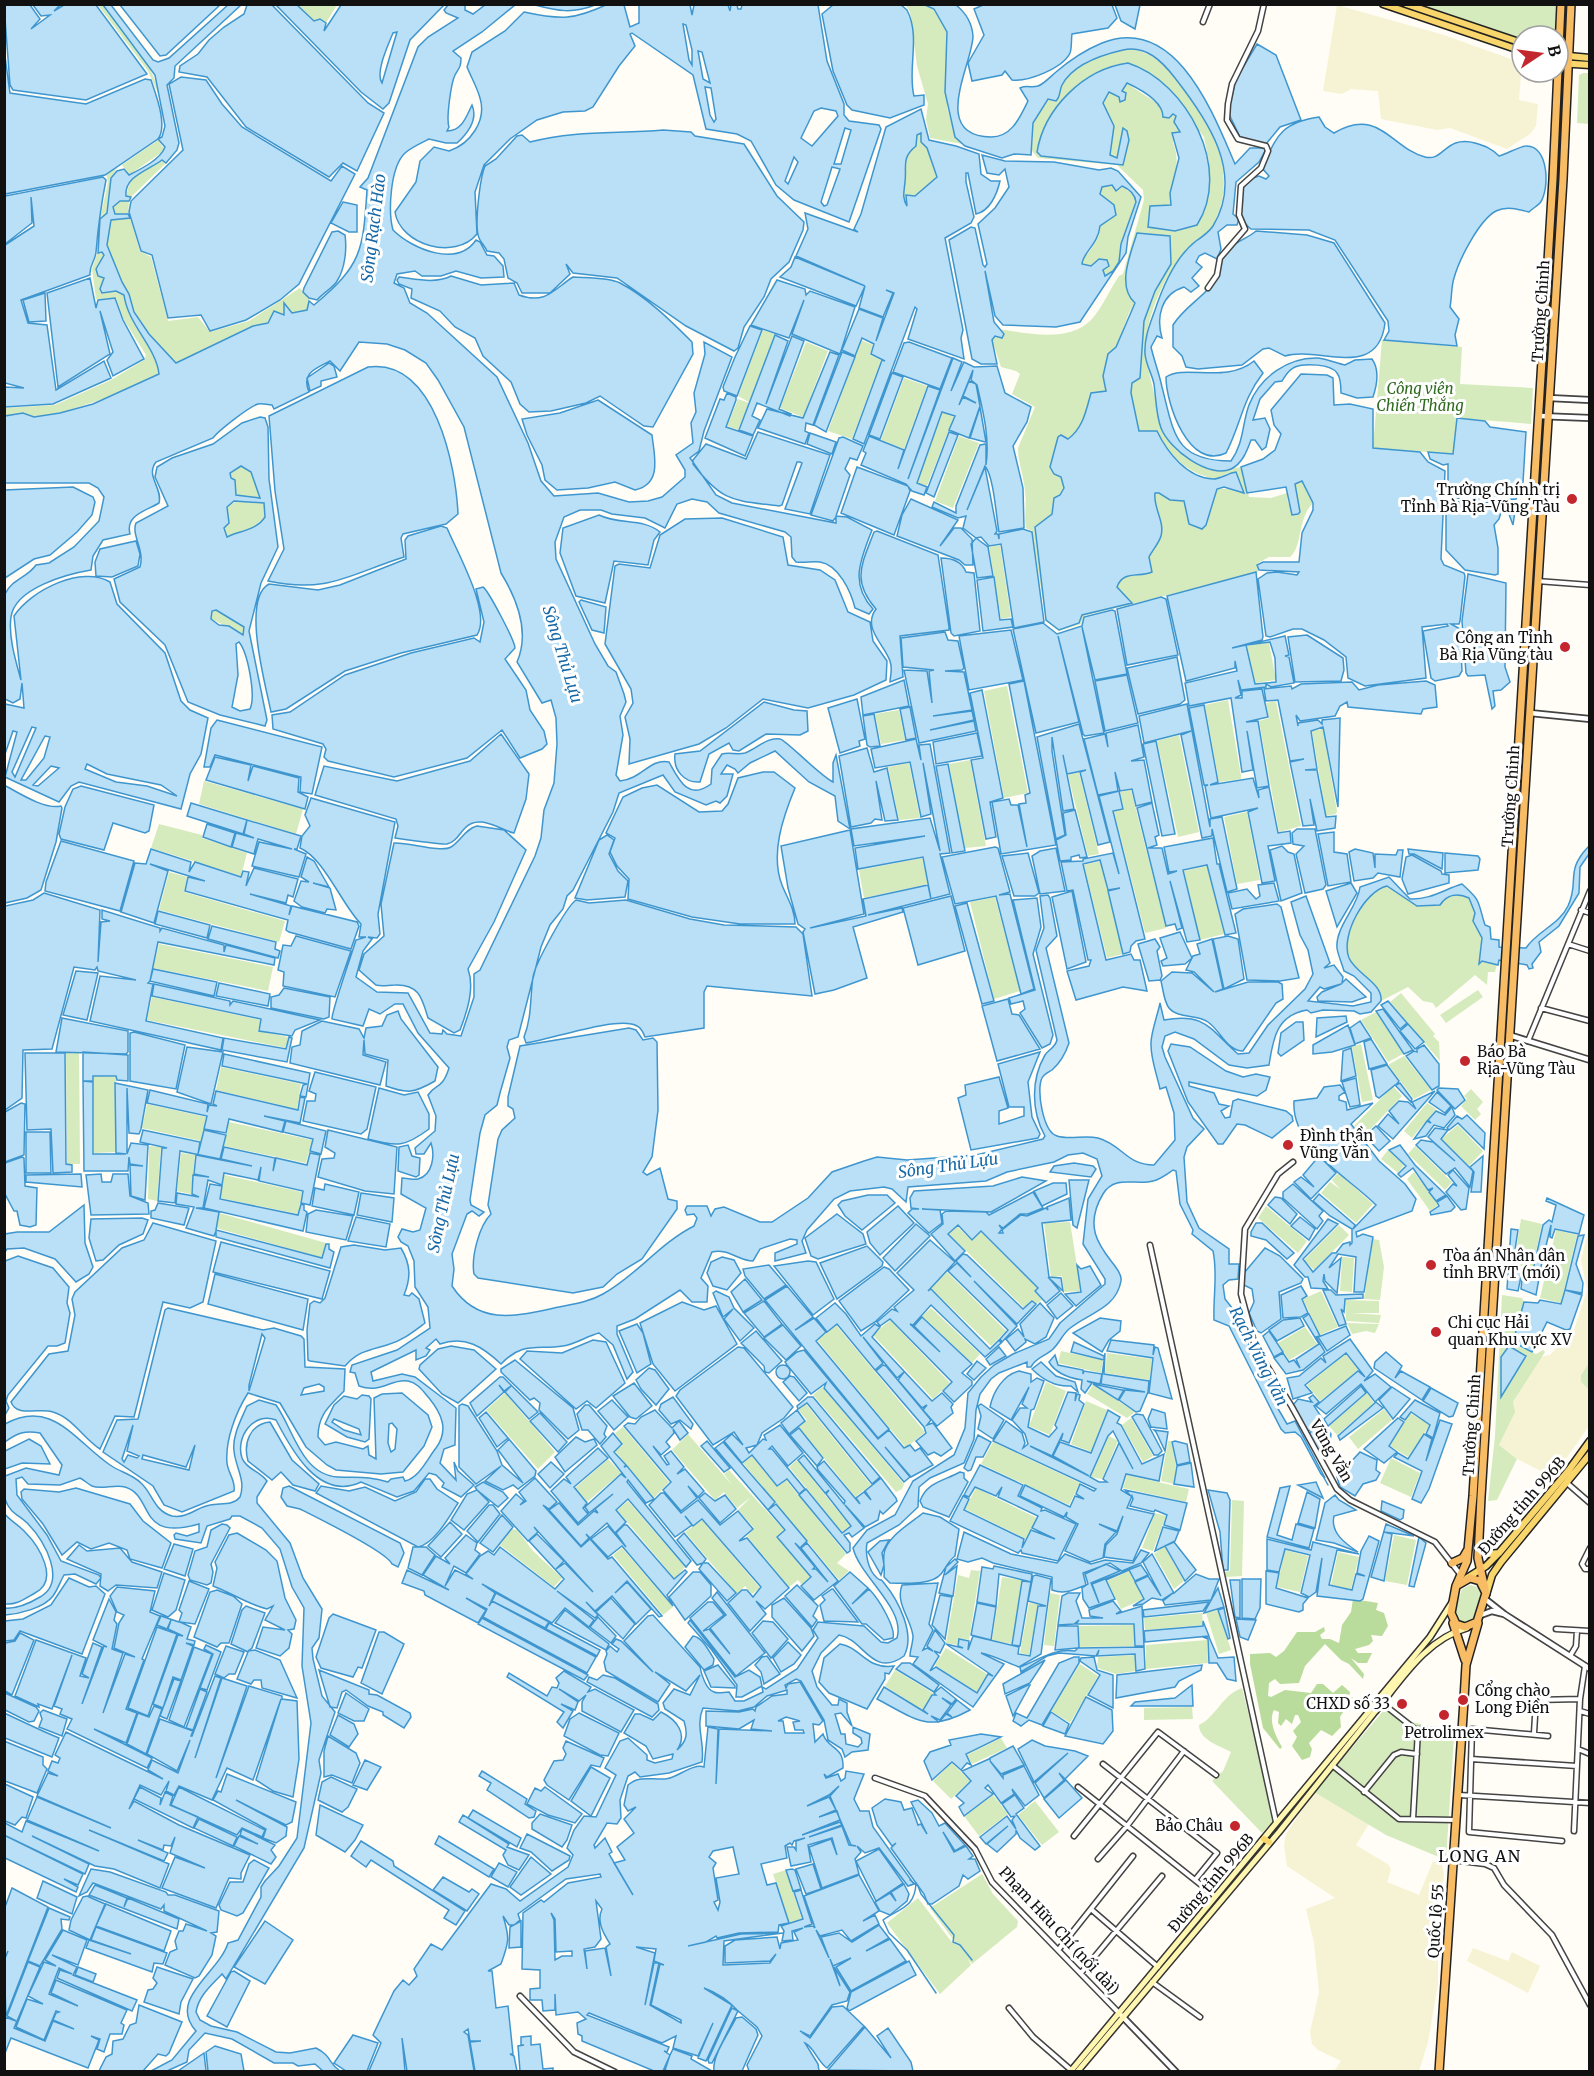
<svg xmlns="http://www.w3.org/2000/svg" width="1594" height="2076" font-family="Merriweather,serif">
  <rect width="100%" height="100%" fill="#fffdf5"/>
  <path fill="#f6f3d4" d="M 1337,5 L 1444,35 L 1522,63 L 1519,100 L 1538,104 L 1536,126 L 1530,134 L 1507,149 L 1450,128 L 1437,130 L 1381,119 L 1378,91 L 1351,89 L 1342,94 L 1323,91 Z
    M 1589,1228 L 1589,1363 L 1581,1375 L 1581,1382 L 1589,1390 L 1589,1426 L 1553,1477 L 1517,1459 L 1499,1445 L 1514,1412 L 1513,1403 L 1540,1357 L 1550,1355 L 1560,1344 L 1569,1345 L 1587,1290 L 1581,1260 Z
    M 1314,1792 L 1369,1824 L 1356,1845 L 1389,1865 L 1391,1870 L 1387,1882 L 1419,1895 L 1433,1861 L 1442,1865 L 1444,1874 L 1442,1892 L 1435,1910 L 1444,1915 L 1438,1938 L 1438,1984 L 1428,2042 L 1419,2071 L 1334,2071 L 1341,2061 L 1318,2050 L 1312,2044 L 1310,2032 L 1319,1992 L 1314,1943 L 1306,1909 L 1335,1898 L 1287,1866 L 1284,1845 L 1286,1834 Z
    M 1473,1948 L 1508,1961 L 1512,1952 L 1540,1966 L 1528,1993 L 1467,1961 Z"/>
  <path fill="#d5ebbd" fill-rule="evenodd" d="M 98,5 L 103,5 C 128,37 152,59 161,100 L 148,71 Z
    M 297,5 L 337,5 L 326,23 L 320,19 L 314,21 Z
    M 906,5 L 925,5 L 934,9 L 947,32 L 947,107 L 955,137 L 962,144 L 930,138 L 926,119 L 928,104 L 917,66 L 910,12 Z
    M 1414,5 L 1558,5 L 1557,36 L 1522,36 L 1522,40 Z
    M 1129,48 C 1160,54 1177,76 1194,101 C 1219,138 1236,182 1213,225 C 1205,240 1187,251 1176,264 C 1162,283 1152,308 1147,331 C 1141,362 1160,411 1169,441 L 1218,471 L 1241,467 L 1249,497 L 1271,498 L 1287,493 L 1288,503 L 1300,512 L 1295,484 L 1302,481 L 1313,503 C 1297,519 1303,546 1290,557 L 1269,557 L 1258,563 L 1258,572 L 1236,578 L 1084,616 L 1081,624 L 1059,631 L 1046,621 L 1032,531 L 1026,528 C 1024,514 1027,504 1025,491 C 1024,476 1018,463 1018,448 L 1035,407 L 1012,394 L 1020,374 L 1016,371 L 1001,367 L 992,340 L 995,336 L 1004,334 L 999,329 C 1027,333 1069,343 1091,320 C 1102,308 1110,289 1119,276 L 1123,274 L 1144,200 L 1143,190 L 1117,165 L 1038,158 L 1032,151 L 1033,123 L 1048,99 L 1056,101 C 1061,96 1059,90 1062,84 C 1077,62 1105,54 1129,48 ZM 1119,64 L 1162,82 L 1204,137 L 1209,162 L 1154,229 L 1165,206 L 1171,205 C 1169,180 1183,169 1173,142 L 1180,133 L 1175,126 L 1176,116 L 1163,111 L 1157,103 L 1126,83 L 1119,97 L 1109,92 L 1102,103 L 1114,126 L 1110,155 L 1117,158 L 1123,129 L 1129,140 L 1123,153 L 1124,163 L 1041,156 C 1060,108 1065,81 1119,64 ZM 1170,236 L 1171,264 L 1155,291 L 1144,321 L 1140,378 L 1132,382 L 1131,393 L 1139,431 L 1157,431 C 1169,456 1188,474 1216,479 L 1228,473 L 1231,489 L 1217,489 L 1202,528 L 1189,524 L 1184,501 L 1170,500 L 1159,493 L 1155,493 C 1154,504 1159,511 1161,521 C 1164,540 1144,563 1133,576 L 1128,575 L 1119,581 L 1117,587 L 1131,603 L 1082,615 L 1079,623 L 1045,520 C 1055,511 1069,490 1061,477 C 1059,473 1053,469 1050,467 L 1058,437 L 1067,439 L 1080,428 L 1084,417 L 1106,391 L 1103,376 L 1108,354 L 1116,347 L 1129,313 Z
    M 1583,73 L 1589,73 L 1589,124 L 1577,123 L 1579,75 Z
    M 922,133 L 937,177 L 915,196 L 909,197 L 907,207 C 902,199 902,162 907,154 C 910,149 914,148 917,143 L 917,135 Z
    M 158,140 L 165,150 L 129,175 L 122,165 Z
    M 162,160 L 166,163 L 131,197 L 126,196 L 131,178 Z
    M 117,168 L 111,178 L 107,213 L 100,219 L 108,182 L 106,173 Z
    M 1112,185 L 1125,188 L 1135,197 L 1136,202 L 1121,244 L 1119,262 L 1113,271 L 1105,276 L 1103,270 L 1082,264 L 1083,258 C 1093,248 1099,240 1100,226 L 1107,221 L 1104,199 L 1100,194 L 1102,187 Z
    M 120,201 L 129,201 L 128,214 L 115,214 L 113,207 Z
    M 130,218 L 140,251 L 151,257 L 168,321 L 198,317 L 210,332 L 249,321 L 300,288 L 311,301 L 308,310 L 292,313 L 284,305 L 284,315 L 273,313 L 267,323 L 253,326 L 176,363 L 149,334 L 134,312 L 129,294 L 122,282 L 107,245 L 111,219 Z
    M 102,252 L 105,255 L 98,276 L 104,278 L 100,289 L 102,293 L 116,291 L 124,295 L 133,322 L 158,363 L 161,380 L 60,413 L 34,417 L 23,413 L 5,416 L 4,408 L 55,405 L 111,380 L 144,360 L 146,355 L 124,320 L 116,298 L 96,299 L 92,269 L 97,254 Z
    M 763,330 L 775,334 L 749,402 L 738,396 Z
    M 861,340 L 873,345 L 870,355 L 881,360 L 852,439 L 828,431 Z
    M 1382,340 L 1462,347 L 1460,384 L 1533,388 L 1531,424 L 1457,418 L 1453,454 L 1373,448 Z
    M 806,342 L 828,351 L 803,417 L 780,408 Z
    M 904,378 L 927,386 L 904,449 L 881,440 Z
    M 738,399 L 749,403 L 738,430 L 727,426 Z
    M 943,412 L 954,417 L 927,486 L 917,483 Z
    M 959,436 L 979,443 L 953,508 L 935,501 Z
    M 241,466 L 251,472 L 260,498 L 236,495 L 230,472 Z
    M 238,500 L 264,503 L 265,517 L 252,528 L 227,538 L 224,528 L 229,523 L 227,507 Z
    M 1000,545 L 1011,617 L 1001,619 L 989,547 Z
    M 216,610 L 245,627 L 243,635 C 232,631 222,623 211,619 L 212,611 Z
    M 1266,643 L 1269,643 L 1276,680 L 1255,683 L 1247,646 Z
    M 1007,686 L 1028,793 L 1004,798 L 984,691 Z
    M 1228,700 L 1241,776 L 1241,779 L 1219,782 L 1205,705 Z
    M 1276,701 L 1301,826 L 1279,832 L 1259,721 L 1269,718 L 1266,703 Z
    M 899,710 L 905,740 L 881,744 L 875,714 Z
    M 1323,729 L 1337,811 L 1336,814 L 1326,816 L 1312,731 Z
    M 1179,735 L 1199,832 L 1178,837 L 1157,741 Z
    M 970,760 L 986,846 L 965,848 L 949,764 Z
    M 909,763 L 920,818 L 899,820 L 888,767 Z
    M 1079,772 L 1099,854 L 1088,856 L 1068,775 Z
    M 204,781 L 303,809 L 296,834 L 199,804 Z
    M 1131,790 L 1166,928 L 1145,933 L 1114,811 L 1124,809 L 1120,792 Z
    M 1247,812 L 1260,880 L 1237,884 L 1224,817 Z
    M 159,824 L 202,835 L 202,838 L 247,853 L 241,876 L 151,848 Z
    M 922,858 L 928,884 L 864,898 L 859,870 Z
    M 1100,861 L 1123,954 L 1107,958 L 1084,865 Z
    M 1207,866 L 1224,934 L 1200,940 L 1184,871 Z
    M 169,872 L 187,877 L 184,892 L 285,921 L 279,942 L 159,910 Z
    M 1387,886 L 1417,906 L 1434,903 L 1457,894 L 1469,898 L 1475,913 L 1473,921 L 1481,932 L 1481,939 L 1498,960 L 1495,972 L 1488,972 L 1487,985 L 1475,975 L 1436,1008 L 1433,1003 L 1423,1001 L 1408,987 L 1381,1001 C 1383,983 1356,974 1349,957 C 1340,935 1365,891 1387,886 Z
    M 995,897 L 1020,991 L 994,999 L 970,902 Z
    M 159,944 L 273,967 L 268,991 L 153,968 Z
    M 1478,990 L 1483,997 L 1446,1023 L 1440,1015 Z
    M 1401,993 L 1435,1034 L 1433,1036 L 1439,1042 L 1440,1061 L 1390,1002 Z
    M 152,997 L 261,1020 L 258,1031 L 288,1037 L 286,1048 L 147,1020 Z
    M 1376,1012 L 1403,1054 L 1388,1062 L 1361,1020 Z
    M 1361,1044 L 1373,1100 L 1362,1102 L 1352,1047 Z
    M 66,1053 L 79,1053 L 80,1164 L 67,1164 Z
    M 1404,1056 L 1431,1090 L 1414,1099 L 1388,1065 Z
    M 221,1067 L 301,1084 L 297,1109 L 216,1090 Z
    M 93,1076 L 116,1077 L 116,1152 L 94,1153 Z
    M 1393,1086 L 1402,1096 L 1364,1136 L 1354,1126 Z
    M 1471,1089 L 1483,1102 L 1477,1109 L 1481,1114 L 1475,1120 L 1461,1106 L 1467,1099 L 1464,1096 Z
    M 1427,1103 L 1436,1109 L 1412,1138 L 1404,1131 Z
    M 147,1104 L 206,1117 L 201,1141 L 142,1128 Z
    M 229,1122 L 312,1140 L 306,1163 L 224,1146 Z
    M 1458,1125 L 1483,1151 L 1469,1166 L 1441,1139 Z
    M 149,1146 L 161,1147 L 157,1201 L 148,1199 Z
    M 1415,1146 L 1452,1182 L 1445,1190 L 1408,1154 Z
    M 1388,1150 L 1404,1165 L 1398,1173 L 1381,1159 Z
    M 181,1153 L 195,1155 L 191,1194 L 177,1191 Z
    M 1414,1172 L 1438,1205 L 1430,1211 L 1407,1179 Z
    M 1338,1173 L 1373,1204 L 1356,1223 L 1321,1193 L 1330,1182 L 1340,1189 L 1332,1180 Z
    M 224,1175 L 302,1192 L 298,1214 L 220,1198 Z
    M 1266,1206 L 1307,1241 L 1298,1253 L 1258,1218 Z
    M 219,1213 L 326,1243 L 323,1258 L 216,1228 Z
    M 1521,1219 L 1542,1224 L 1532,1270 L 1523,1268 L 1521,1272 L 1513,1270 Z
    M 1070,1222 L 1081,1291 L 1064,1292 L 1062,1276 L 1051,1277 L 1044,1223 Z
    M 1339,1225 L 1349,1235 L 1314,1270 L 1304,1260 Z
    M 957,1226 L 972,1241 L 981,1232 L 1037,1288 L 1034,1291 L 1042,1300 L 1036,1304 L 1032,1300 L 1024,1308 L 949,1234 Z
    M 1556,1230 L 1577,1235 L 1561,1303 L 1540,1298 Z
    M 1373,1239 L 1379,1240 L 1384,1267 L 1380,1300 L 1364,1299 Z
    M 1342,1257 L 1354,1258 L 1352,1292 L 1340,1291 Z
    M 947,1272 L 1006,1331 L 991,1346 L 931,1288 Z
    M 1321,1291 L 1338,1327 L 1320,1335 L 1303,1299 Z
    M 1502,1295 L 1522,1298 L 1524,1302 L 1512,1344 L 1536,1354 L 1543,1350 L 1545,1352 L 1513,1402 L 1515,1412 L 1499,1445 L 1517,1459 L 1497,1500 L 1488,1501 L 1495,1436 Z
    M 1345,1300 L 1379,1301 L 1379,1313 L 1351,1313 L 1381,1315 L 1379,1323 L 1346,1321 Z
    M 931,1308 L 980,1354 L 972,1363 L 922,1316 Z
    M 890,1320 L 950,1383 L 933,1399 L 873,1335 Z
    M 1347,1323 L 1379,1324 L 1375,1333 L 1366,1331 L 1352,1334 Z
    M 836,1325 L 925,1432 L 906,1448 L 817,1340 Z
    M 1305,1327 L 1317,1344 L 1289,1360 L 1278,1343 Z
    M 1061,1351 L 1103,1360 L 1101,1373 L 1058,1363 Z
    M 1107,1353 L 1152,1359 L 1150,1380 L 1105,1373 Z
    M 1345,1354 L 1359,1370 L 1320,1401 L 1307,1385 Z
    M 1589,1363 L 1589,1390 L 1581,1382 L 1581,1375 Z
    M 1046,1382 L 1066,1391 L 1050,1435 L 1029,1426 Z
    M 1093,1385 L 1135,1412 L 1127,1418 L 1087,1394 Z
    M 822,1387 L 904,1484 L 902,1489 L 896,1492 L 813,1395 Z
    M 505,1393 L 555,1452 L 538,1469 L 486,1410 Z
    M 1367,1393 L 1374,1403 L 1337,1435 L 1329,1426 Z
    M 1086,1401 L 1107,1410 L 1091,1452 L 1071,1444 Z
    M 806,1404 L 871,1485 L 855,1497 L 799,1427 L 807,1420 L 798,1410 Z
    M 1384,1409 L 1392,1420 L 1358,1449 L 1349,1437 Z
    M 1410,1413 L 1430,1425 L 1408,1457 L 1390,1446 Z
    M 1131,1418 L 1153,1456 L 1143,1462 L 1122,1425 Z
    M 623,1427 L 669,1482 L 654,1498 L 615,1451 L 623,1445 L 615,1433 Z
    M 688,1434 L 732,1485 L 724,1474 L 729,1470 L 784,1530 L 776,1537 L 810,1577 L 802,1585 L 798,1580 L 789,1587 L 747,1536 L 754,1528 L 738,1510 L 751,1497 L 737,1508 L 724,1492 L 715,1500 L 672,1450 Z
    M 1109,1436 L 1118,1441 L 1102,1479 L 1091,1477 Z
    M 1168,1441 L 1171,1441 L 1176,1466 L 1174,1484 L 1161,1481 Z
    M 993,1442 L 1080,1483 L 1069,1505 L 981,1464 Z
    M 752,1456 L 777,1487 L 786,1480 L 846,1554 L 837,1563 L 849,1571 L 839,1580 L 743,1463 Z
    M 1391,1458 L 1420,1473 L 1411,1497 L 1380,1483 Z
    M 608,1459 L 621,1473 L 587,1502 L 575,1488 Z
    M 797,1460 L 850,1526 L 842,1532 L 789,1467 Z
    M 1127,1475 L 1189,1489 L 1186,1502 L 1123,1488 Z
    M 976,1488 L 1037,1518 L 1026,1539 L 965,1509 Z
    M 1232,1500 L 1244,1501 L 1242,1576 L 1226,1577 L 1225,1572 L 1230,1571 Z
    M 628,1501 L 685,1567 L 675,1579 L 617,1510 Z
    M 1155,1513 L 1166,1516 L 1153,1551 L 1142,1548 Z
    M 702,1520 L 760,1588 L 752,1594 L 745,1586 L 737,1594 L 685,1532 Z
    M 512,1529 L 517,1530 L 533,1551 L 562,1578 L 554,1587 L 500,1545 Z
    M 1394,1535 L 1416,1540 L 1407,1585 L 1385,1581 Z
    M 1164,1546 L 1184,1581 L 1174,1589 L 1154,1554 Z
    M 622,1548 L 673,1607 L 663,1615 L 613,1555 Z
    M 1285,1550 L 1308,1556 L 1300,1592 L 1277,1587 Z
    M 1338,1552 L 1359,1557 L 1351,1589 L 1331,1585 Z
    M 971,1570 L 980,1571 L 969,1640 L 959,1638 L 957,1645 L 946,1643 L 958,1575 L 969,1578 Z
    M 1129,1571 L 1143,1599 L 1121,1609 L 1107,1581 Z
    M 1002,1577 L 1022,1580 L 1012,1644 L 992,1640 Z
    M 1470,1585 L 1478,1587 L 1482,1595 L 1475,1618 L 1462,1623 L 1457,1620 L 1455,1610 L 1462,1589 Z
    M 1050,1593 L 1060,1595 L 1054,1646 L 1044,1645 Z
    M 1029,1603 L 1038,1604 L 1029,1655 L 1020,1653 Z
    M 1218,1610 L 1231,1650 L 1219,1654 L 1206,1613 Z
    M 1202,1613 L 1203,1625 L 1145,1630 L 1144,1618 Z
    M 1134,1625 L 1134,1646 L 1079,1647 L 1079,1626 Z
    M 1207,1640 L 1208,1663 L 1146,1669 L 1146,1645 Z
    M 946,1648 L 987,1674 L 977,1692 L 935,1665 Z
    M 1135,1655 L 1135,1671 L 1116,1674 L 1097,1668 L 1098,1657 Z
    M 1080,1664 L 1098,1676 L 1070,1723 L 1051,1711 Z
    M 895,1670 L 933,1693 L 922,1710 L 885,1686 Z
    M 1242,1688 L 1275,1819 L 1262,1833 L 1212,1781 L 1223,1771 L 1231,1752 C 1220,1746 1199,1740 1199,1725 C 1216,1717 1222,1695 1242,1688 Z
    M 1192,1707 L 1193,1719 L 1144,1720 L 1144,1708 Z
    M 1385,1709 L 1395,1716 L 1397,1713 L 1412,1722 L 1447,1730 L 1454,1737 L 1446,1860 L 1386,1835 L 1314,1792 Z
    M 1001,1738 L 1007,1748 L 972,1764 L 967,1755 Z
    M 952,1763 L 970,1781 L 951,1799 L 933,1781 Z
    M 993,1795 L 1008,1814 L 979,1836 L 964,1816 Z
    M 1035,1801 L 1059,1832 L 1042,1845 L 1018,1815 Z
    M 786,1870 L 802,1919 L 789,1923 L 773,1874 Z
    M 982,1874 L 993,1894 L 1018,1921 L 1017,1927 L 972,1964 L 968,1959 L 971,1965 L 940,1994 L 887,1923 L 918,1898 L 951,1941 L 958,1946 L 930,1908 Z"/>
  <path fill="#b9dc9c" d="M 1353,1599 L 1378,1603 L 1376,1610 L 1384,1613 L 1388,1626 L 1382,1636 L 1371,1635 L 1373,1641 L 1369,1645 L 1355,1649 L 1358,1653 L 1372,1653 L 1367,1663 L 1358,1663 L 1351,1658 L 1364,1674 L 1363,1679 L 1349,1664 L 1341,1660 L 1325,1644 L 1305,1666 L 1299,1683 L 1280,1684 L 1275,1679 L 1269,1683 L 1268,1696 L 1271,1697 L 1285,1690 L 1311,1693 L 1317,1684 L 1323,1684 L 1333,1693 L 1342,1685 L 1350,1692 L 1349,1698 L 1353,1697 L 1340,1717 L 1341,1727 L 1332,1736 L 1321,1730 L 1309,1743 L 1312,1749 L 1310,1757 L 1302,1760 L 1292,1746 L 1297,1737 L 1293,1731 L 1301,1722 L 1298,1715 L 1295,1715 L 1292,1724 L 1286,1719 L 1281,1726 L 1278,1723 L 1279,1712 L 1274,1710 C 1268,1721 1276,1737 1282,1747 L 1280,1749 L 1263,1728 L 1250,1664 L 1250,1654 L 1270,1653 L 1276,1657 L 1284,1651 L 1297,1632 L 1315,1632 L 1324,1627 L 1325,1631 L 1320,1635 L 1322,1639 L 1330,1639 L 1339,1643 L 1342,1625 L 1351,1612 Z"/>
  <path fill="#b9e0f7" stroke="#3f96cf" stroke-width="1.5" fill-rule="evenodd" d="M 385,4 L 444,5 L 410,40 L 389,103 L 383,109 L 361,92 L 276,5 L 297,5 L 314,21 L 320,19 L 326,23 L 324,31 L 341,5 ZM 397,32 L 382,83 C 375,73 388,45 393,33 Z
    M 608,4 L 624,5 L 630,27 L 639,23 L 639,5 L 690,5 L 692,15 L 694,5 L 728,5 L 730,11 L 731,5 L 737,5 L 738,9 L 741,9 L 742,5 L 818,5 L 827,61 L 844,104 L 844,115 L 849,121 L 879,125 L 881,129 L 849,222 L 794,200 L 776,185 L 751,141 L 737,134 L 706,129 L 693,75 L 632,33 L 630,34 L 635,46 L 619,66 L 593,107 L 585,111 L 563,112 L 537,120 L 510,139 L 484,165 L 475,192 L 477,234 C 455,261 400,245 395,212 L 416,182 L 420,161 L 434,147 L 449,151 C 470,144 487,121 480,98 C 477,87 471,77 467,67 L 472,52 L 505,31 L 524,12 C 561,20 574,20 608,4 ZM 683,24 L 686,25 L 692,50 L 692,65 L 689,60 ZM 698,51 L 702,52 L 710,83 L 703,79 ZM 705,87 L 711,88 L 716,119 L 714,122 L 710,115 ZM 821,108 L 836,111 L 838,116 L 812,146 L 801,138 L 814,111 ZM 845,128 L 851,130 L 841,164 L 834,164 ZM 794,157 L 798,162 L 788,184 L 785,181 ZM 832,167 L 840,169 L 827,205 L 824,206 L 821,202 Z
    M 4,5 L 30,5 L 40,19 L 31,29 L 50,15 L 41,16 L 33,5 L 60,5 L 54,11 L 64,5 L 96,5 L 147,74 L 86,100 L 13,90 L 10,85 Z
    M 103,5 L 111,5 L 153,60 L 158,62 L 169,58 L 228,5 L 241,5 L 175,66 L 174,78 L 167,85 L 179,143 L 177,150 L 166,163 L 162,160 C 149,170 124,176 126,196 L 131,197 L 129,201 L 120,201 L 113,207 L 115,214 L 128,214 L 130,218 L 111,220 L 107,245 L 122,282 L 129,294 L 134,312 L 149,334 L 176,363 L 253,326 L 268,323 L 274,311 L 284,315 L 284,303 L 292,313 L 307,310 L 309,301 L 314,305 C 362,265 363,251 367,190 L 360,187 L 368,178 L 418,47 L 428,37 L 458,18 L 446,13 L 444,10 L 448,5 L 465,5 L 465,10 L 473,14 L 485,5 L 515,5 L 482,32 L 453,51 L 461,58 C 461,67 459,68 455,75 C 451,83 446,119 449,127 L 447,131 C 462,131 466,117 472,105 C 478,119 468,133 457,143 L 446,143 L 429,139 C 423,142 410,148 405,153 C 390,167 388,212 393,230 C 412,249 457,268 476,240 L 480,242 L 487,255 L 494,256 L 503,266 L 504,277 L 481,278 L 456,271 L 441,276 L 422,276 L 415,271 L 397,274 L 394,283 L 404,288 L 410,303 L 427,313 L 497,377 L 528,443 L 541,481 L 554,496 L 598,493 L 629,502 L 648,501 L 662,497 L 685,477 L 685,470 L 676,455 L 693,443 L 691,423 L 696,412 L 694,393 L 705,354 L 704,342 L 732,357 L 704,431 L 699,451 L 690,458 L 716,495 L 732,503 L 836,523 L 836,517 L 833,521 L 811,515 L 839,438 L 843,437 L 863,446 L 857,460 L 850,458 L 845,469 L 850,475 L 836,516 L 847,517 L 872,530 C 861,559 849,583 873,609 L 869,614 L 855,608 C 851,592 839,565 820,562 C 813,561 804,563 796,562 L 792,557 L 791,537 L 785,532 L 719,513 L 707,502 L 692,499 L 677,504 L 665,528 L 645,518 L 612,514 L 601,510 L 580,510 L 564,517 L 555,542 L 556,559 L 595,644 L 608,666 L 616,672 L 624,694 L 626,702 L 620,716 L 623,735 L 616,775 L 620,781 C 642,779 650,758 669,762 C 679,780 688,801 711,784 L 712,769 L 722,754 C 729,752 738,755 745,753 C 757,749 766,737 780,739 C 785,739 819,775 833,782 L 833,763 L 836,755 L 850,829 L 838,821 L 835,796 L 809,782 L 775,751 L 750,763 L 738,773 L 735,769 L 727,765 L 721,774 L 733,774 L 727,796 L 720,803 L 716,801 L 706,805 L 675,792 L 663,775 L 619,793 L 613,812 L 573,890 L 567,896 L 563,909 L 550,925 L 541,947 L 518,1037 L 509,1040 L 507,1047 L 510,1058 L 500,1093 L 497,1105 L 485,1115 L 480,1133 L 470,1200 L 471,1205 L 484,1212 L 479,1216 L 472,1211 L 467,1214 L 452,1254 L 454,1269 L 452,1286 C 479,1327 517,1316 559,1307 C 574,1304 589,1302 603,1294 C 636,1276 660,1243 694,1226 L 697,1218 L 694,1214 L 687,1215 L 685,1210 L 687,1206 L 707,1206 L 711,1216 L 715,1209 L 724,1207 L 760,1222 L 772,1222 L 808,1198 L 832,1172 L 864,1161 L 877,1157 L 907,1160 L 976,1155 L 1043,1139 L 1045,1136 C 1031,1111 1031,1079 1045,1055 C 1049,1049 1055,1048 1057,1040 L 1036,950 L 1044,928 L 1040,896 L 1048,895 L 1050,898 L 1057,936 L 1046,948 L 1069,1043 C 1066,1052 1060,1063 1052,1070 C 1049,1072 1044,1074 1042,1078 C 1036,1089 1043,1132 1057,1136 C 1069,1140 1084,1135 1098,1138 C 1123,1145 1126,1165 1154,1165 L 1175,1140 L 1174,1113 L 1166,1087 L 1160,1089 C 1157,1075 1151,1060 1151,1045 C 1150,1035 1158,1014 1160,1003 L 1164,1020 C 1206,1012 1210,1030 1238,1054 L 1249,1053 L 1268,1025 L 1305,989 L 1313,974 L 1308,950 L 1300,935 L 1291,902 L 1306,896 L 1330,963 L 1324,968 L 1334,965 L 1343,977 L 1342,983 L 1346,979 L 1366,997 L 1352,1002 L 1318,1001 L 1317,997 L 1322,992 L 1341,984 L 1324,989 L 1320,987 L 1308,1001 L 1353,1006 L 1371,1002 L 1371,993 L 1354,976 L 1344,971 C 1342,964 1338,955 1337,948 C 1335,927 1358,907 1360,887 L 1389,877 L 1410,899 C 1430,900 1445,889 1462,884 C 1482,902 1477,900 1485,925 L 1490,927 L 1491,939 L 1499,940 L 1499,947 L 1526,948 C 1537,931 1559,925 1568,906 C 1580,880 1564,872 1589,846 L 1589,854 L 1580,867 L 1579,893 L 1559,926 L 1539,942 L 1541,952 L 1532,964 L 1533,968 L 1529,969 L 1527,965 L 1499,960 L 1498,965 L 1482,961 L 1479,964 L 1482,938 L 1473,921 L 1475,913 L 1469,898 C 1458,893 1447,894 1440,905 L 1417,906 L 1387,886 C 1365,891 1340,935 1349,958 C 1356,974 1383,983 1381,1001 L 1371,1012 L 1360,1014 L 1354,1011 L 1323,1010 L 1311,1013 L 1307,1010 C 1277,1015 1273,1038 1269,1065 L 1247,1068 L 1229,1065 L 1194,1039 L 1175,1032 L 1165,1036 L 1162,1047 L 1165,1057 L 1193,1118 L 1204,1129 L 1187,1147 L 1184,1157 L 1187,1202 L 1199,1228 L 1229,1249 L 1229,1264 L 1239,1264 L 1238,1279 L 1229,1280 L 1223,1285 L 1225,1299 L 1236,1313 L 1249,1346 L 1275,1389 L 1277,1407 L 1287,1424 L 1295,1421 L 1325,1478 L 1321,1474 L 1301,1437 L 1295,1432 L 1285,1433 L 1281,1429 L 1229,1326 L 1214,1320 C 1213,1296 1218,1274 1213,1251 L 1192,1234 L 1193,1230 L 1180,1204 L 1176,1171 L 1173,1170 C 1167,1174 1161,1179 1153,1181 C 1136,1186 1115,1174 1103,1194 C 1074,1242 1124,1263 1121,1281 C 1116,1309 1088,1313 1069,1329 C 1062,1335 1059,1344 1052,1350 C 1045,1356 1035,1358 1031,1367 L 1027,1367 L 1027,1362 L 999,1373 L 991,1379 L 980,1394 L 976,1410 L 974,1439 L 964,1463 L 930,1478 L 919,1487 L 918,1507 L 899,1525 L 867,1543 C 865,1554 868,1570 877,1578 C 883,1583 879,1576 884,1583 C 898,1600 916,1634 904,1656 C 872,1679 864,1639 839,1635 L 821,1653 L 812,1671 L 817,1687 L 832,1705 L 838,1705 L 839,1699 L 847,1703 L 847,1712 L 852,1726 L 841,1713 L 835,1714 L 841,1734 L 845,1734 L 846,1744 L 858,1747 L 862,1743 L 861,1738 L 853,1733 L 853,1727 L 870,1734 L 868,1750 L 852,1752 L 845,1757 L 842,1749 L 828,1740 L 824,1720 L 801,1681 L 796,1679 L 785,1685 L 786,1688 L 788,1684 L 800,1682 L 823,1721 L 819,1725 L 813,1724 L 815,1742 L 823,1734 C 828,1750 844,1745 843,1768 L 827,1777 L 824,1774 L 826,1778 L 838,1774 L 841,1781 L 845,1778 L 846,1771 L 864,1774 L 854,1799 L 860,1811 L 869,1811 L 873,1827 L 914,1884 L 908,1886 L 879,1848 L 865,1853 L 857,1846 L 861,1852 L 855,1859 L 859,1874 L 822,1888 L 809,1847 L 831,1839 L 837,1855 L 832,1838 L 808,1845 L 811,1862 L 791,1866 L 787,1847 L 794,1847 L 796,1850 L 796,1841 L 805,1838 L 794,1841 L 792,1845 L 790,1843 L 785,1846 L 787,1858 L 761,1864 L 767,1885 L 776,1883 L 789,1923 L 779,1925 L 778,1932 L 739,1933 L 717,1938 L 716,1936 L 706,1942 L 688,1946 L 741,1934 L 783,1933 L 724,1941 L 723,1965 L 770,1963 L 776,1954 L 770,1961 L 725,1963 L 725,1946 L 735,1940 L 777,1937 L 780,1949 L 781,1943 L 798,1940 L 794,1932 L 803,1928 L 792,1931 L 793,1940 L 782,1941 L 784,1931 L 781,1926 L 803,1919 L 794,1892 L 801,1890 L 812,1924 L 804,1927 L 813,1926 L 815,1928 L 804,1896 L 859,1875 L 879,1911 L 863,1921 L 875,1915 L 879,1924 L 851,1941 L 842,1930 L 820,1936 L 816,1930 L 829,1958 L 821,1937 L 839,1933 L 852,1942 L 879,1925 L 889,1938 L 866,1951 L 890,1939 L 906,1961 L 851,1991 L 836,1967 L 851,1958 L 833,1966 L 830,1959 L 840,1986 L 834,1967 L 850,1992 L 847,2001 L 832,2005 L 810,2036 L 800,2031 L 810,2038 L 832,2007 L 843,2006 L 864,2026 L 827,2068 C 818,2062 813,2046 805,2043 L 818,2064 L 819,2071 L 749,2071 L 747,2065 L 762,2036 L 757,2027 L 738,2011 L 712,2063 L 709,2063 L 708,2060 L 729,2014 L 732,2008 L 738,2011 C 728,2000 718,1993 704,1988 L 732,2005 L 706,2061 L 698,2058 L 713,2023 L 698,2056 L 673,2048 L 676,2036 L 662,2043 L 589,2013 L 587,2015 L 669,2047 L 667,2052 L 664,2051 L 670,2055 L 673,2049 L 692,2056 L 691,2059 L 712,2071 L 668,2071 L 665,2070 L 670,2055 L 663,2071 L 654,2071 L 582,2041 L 582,2036 L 578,2034 L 577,2023 L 586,2019 L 578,2012 L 556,2015 L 555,1994 L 555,2010 L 543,2011 L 542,2000 L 530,2000 L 530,1989 L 540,1988 L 540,1970 L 522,1969 L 523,1913 L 541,1900 L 544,1902 L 568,1883 L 601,1877 L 600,1874 L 566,1879 L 518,1914 L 520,1920 L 514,1925 L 509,1925 L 503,1916 C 510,1938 509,1942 501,1964 L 488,1971 L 492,1971 L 496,2008 L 508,2006 L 513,2054 L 510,2054 L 514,2056 L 517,2071 L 475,2071 L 470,2042 L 481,2041 L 470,2041 L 468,2029 L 464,2032 L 468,2035 L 474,2071 L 407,2071 L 402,2038 L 405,2071 L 369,2071 L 381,2043 L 373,2035 L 394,1991 L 403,1980 L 409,1985 L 417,1976 L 414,1969 L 431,1944 L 442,1950 L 491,1884 L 506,1889 L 520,1901 L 568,1867 L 573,1855 L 567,1848 L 574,1830 L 584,1816 L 596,1817 L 616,1775 L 605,1768 L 620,1741 L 628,1738 L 647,1755 L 647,1760 L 655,1763 L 672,1759 L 673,1754 L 653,1759 L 646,1746 L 624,1733 L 635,1714 L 640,1714 L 653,1720 L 661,1712 C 677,1720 688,1734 677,1750 C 687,1741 688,1734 684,1721 L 665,1709 L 663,1703 L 674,1689 L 690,1695 L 700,1675 L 686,1691 L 655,1672 L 670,1684 L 658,1702 L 606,1671 L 604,1662 L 607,1654 L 606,1651 L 610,1646 L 617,1652 L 619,1649 L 612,1644 L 616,1639 L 621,1641 L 653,1672 L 624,1641 L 648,1616 L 653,1615 L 700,1667 C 701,1673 706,1690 714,1692 C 718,1694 724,1692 729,1692 L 735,1701 L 744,1701 L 763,1692 L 762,1687 L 766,1689 L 797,1669 L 818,1638 L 813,1630 L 818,1622 L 864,1626 L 881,1642 L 888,1643 L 897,1638 C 906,1609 860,1577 853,1548 L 867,1530 L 895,1515 L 913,1481 L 954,1455 L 965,1428 L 968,1393 L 981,1377 L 994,1365 L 1013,1354 L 1049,1339 L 1060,1323 L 1105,1284 L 1105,1279 L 1083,1244 L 1088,1199 L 1102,1176 L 1097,1159 L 1083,1153 L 1068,1155 L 1054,1162 L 1007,1172 L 986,1181 L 908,1187 L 906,1202 L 892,1189 L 884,1187 L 850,1191 L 834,1199 L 807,1230 L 802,1241 L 806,1253 L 775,1261 L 775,1253 L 797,1244 L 797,1240 L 790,1239 L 760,1249 L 753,1261 C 739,1261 728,1248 712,1252 L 701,1278 L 708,1286 L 707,1302 L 692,1302 L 680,1290 L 635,1319 L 617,1326 L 617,1334 L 633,1372 L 627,1379 L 613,1345 L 599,1333 C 587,1336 576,1344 563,1346 C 537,1350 523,1341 501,1364 C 483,1347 465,1335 440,1344 L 436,1339 L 426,1348 L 430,1350 L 426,1356 L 416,1360 L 416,1350 L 371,1372 L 373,1381 L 402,1374 L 415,1377 L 456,1408 L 455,1445 L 444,1449 L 440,1463 L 456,1480 L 454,1462 L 458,1471 L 474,1485 L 461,1497 L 442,1487 L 444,1483 L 436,1475 L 429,1473 L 414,1491 L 397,1497 L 361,1482 C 319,1502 291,1449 276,1420 C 254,1411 235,1437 242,1458 C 246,1469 260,1471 267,1481 L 257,1497 L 257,1503 L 290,1543 L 303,1578 L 322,1609 L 319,1638 L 312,1648 L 313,1659 L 322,1696 L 335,1712 L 319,1760 L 321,1773 L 304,1848 L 226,1979 L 222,1974 C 211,1986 199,1995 196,2012 L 200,2020 L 211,2026 L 237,2032 L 276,2052 L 290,2053 L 316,2048 C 332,2056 328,2063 340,2071 L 323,2071 L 315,2064 L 298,2066 L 293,2063 L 274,2063 L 232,2039 L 205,2033 L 189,2050 L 187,2062 L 167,2071 L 151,2071 L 172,2060 L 196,2031 C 167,1999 219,1973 228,1943 L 238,1940 L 261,1897 L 261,1887 L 265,1881 L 279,1866 L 297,1838 L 311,1723 L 302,1666 L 304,1608 L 292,1587 L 280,1549 L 262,1528 L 240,1516 L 232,1516 L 230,1519 L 207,1526 L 201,1543 L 175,1539 L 174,1535 L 176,1533 L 187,1536 L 199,1532 L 199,1524 C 136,1542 155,1496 125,1487 C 115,1484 101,1490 92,1486 C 88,1484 84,1480 80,1478 L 60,1485 L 28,1484 L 22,1477 L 16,1479 L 17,1495 L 47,1535 L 61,1561 L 99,1575 L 101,1578 L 96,1584 L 75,1574 L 64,1575 C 60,1582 58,1589 53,1596 C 44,1608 19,1614 5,1615 L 5,1608 C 16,1609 30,1603 40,1597 C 67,1582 45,1541 29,1525 C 20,1515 10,1514 5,1499 C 3,1493 5,1482 5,1476 L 26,1468 L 59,1475 L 62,1465 L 40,1433 C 25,1430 17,1433 5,1442 L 5,1424 C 52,1398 75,1441 110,1465 C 120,1472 132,1474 141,1483 C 153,1494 154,1511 172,1516 C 187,1519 197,1507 210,1505 C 221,1503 233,1506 240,1497 C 246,1480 236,1469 234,1451 C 232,1436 241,1420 247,1406 L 259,1400 L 276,1405 C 293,1428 301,1475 338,1477 C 358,1478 368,1476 388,1482 L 391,1479 L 403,1477 L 405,1481 C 420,1477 427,1459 436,1448 C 449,1430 442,1414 429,1398 C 423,1391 418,1383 408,1381 C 391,1378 382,1394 359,1386 L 355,1373 L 350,1372 L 352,1365 L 397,1350 L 430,1328 L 428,1307 L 415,1287 L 414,1261 L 408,1246 L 401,1242 L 398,1237 L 402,1229 L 413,1232 L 420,1230 L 426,1208 L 401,1194 L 402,1178 C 407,1178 414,1180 418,1179 C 433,1175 435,1155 431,1143 L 424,1154 L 416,1154 L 415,1148 L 435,1131 L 436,1116 L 428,1095 C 436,1083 442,1090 449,1068 L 418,1033 L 403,1004 L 395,1004 L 380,1014 L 369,1009 L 363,1026 L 332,1019 C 331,1013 352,953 356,940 L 366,937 L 359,937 L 361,924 C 342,905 324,858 300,848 L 302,836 L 310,826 L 305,815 L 311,798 L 395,822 L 378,914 L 380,934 L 377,938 L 368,937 L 372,939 L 363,951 L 356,977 L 377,992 L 408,993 L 430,1033 L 442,1034 L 443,1030 L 447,1034 L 461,1036 L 474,997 L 474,974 L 480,970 L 535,856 L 541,838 L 544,810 L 554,783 L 557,744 L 556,718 L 551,700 L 542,703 L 517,662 C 530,632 517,599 501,573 L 464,427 L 438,380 L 426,363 L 405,350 L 387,344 L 359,342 L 340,371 L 330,361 C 315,369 301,373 309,392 L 274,409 L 272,405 C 267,405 263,403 258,404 C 250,406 218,431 213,438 L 156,462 C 145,476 163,488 159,503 C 146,511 125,515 130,534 L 103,540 L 93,556 L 91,570 C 67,574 15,588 11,617 C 8,636 16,662 21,680 L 14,616 C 31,590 82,565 110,582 L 117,604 L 165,653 L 181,701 L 190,710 L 208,718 L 201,754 L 190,774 L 181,809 L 79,782 L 71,786 L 59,802 L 5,777 L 17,732 L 13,731 L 5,754 L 5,704 L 24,708 L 22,683 L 20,699 L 13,703 L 5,699 L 5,594 C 12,579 27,578 36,565 L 49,563 L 74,547 L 99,521 L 104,497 L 98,488 L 89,483 L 5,483 L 5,416 L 23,413 L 34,417 L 60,413 L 93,404 L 159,374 C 156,347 128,325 124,295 L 116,291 L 102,293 L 100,289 L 104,278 L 98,276 L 96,269 L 104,255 L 102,252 L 98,253 L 100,219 L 107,213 L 111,178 L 117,171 L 124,169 L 129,175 C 141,169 161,159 165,147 L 158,139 L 105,175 L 5,194 L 4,49 L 10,93 L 86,104 L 145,79 L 151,80 C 156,95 168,126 158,139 L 162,137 L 165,126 L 155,75 ZM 32,727 L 36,728 L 15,777 L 12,772 ZM 45,736 L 50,737 L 44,758 L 26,780 L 21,780 ZM 87,764 L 107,774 L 161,785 L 177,796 L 147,786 L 116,782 L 85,769 ZM 51,766 L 59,768 L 38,786 L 33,785 ZM 787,1690 L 787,1694 L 772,1696 L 756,1707 L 755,1711 L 753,1709 L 739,1712 L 706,1711 L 706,1726 L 739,1729 L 754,1720 L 751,1729 L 772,1731 L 719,1729 L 716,1784 L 718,1729 L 708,1727 L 704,1767 C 692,1763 676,1779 665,1779 C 652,1780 640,1775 628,1785 L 624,1805 L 628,1811 L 636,1807 L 624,1819 L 634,1833 L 617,1847 L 625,1860 L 614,1863 L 633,1895 L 609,1854 L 612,1852 L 605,1838 L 595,1848 L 594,1845 L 607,1823 L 617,1824 L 621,1818 L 620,1800 L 628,1776 L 635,1772 L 640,1777 L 669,1773 L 702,1762 C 705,1741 695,1726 703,1708 L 738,1711 L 754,1707 L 767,1696 ZM 786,1717 L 800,1721 L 793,1722 L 795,1730 L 803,1730 L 804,1733 L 785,1733 L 783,1721 L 778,1721 ZM 839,1786 L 830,1796 L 851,1845 L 856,1846 L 849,1845 L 842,1826 L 809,1837 L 842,1825 L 840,1822 L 802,1835 L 840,1820 L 837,1811 L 819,1817 L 836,1810 L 829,1797 L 807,1806 L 829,1795 ZM 733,1847 L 739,1874 L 716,1878 L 720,1902 L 718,1910 L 714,1902 L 718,1900 L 713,1868 L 716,1863 L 709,1857 L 713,1851 ZM 596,1901 L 602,1909 C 596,1922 604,1934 610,1944 L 606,1947 L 611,1976 L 605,1948 L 585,1951 L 587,1969 L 584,1949 L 595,1947 L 601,1939 ZM 551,1913 L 555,1919 L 556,1952 L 572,1951 L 572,1956 L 562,1956 L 555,1960 L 554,1920 ZM 636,1947 L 656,1949 L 654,1961 L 664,1965 L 660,1964 L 651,2005 L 681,2020 L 681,2023 L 650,2005 L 659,1963 L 654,1963 L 645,2005 L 655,1953 Z
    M 120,5 L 220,5 L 166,55 L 160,56 Z
    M 247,5 L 272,5 L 368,103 L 384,113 L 357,171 L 343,163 L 329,177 L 246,127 L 207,77 L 179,72 L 180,66 L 198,54 L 209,40 L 224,27 L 244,14 Z
    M 535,5 L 595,5 C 572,14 558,11 535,5 Z
    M 833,5 L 901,5 L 907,10 C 921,37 907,70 914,96 L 924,95 L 924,105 L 890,118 L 852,110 L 847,105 L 833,71 L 822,14 Z
    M 925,5 L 956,5 C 966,13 972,22 973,36 C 973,63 929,136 991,137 C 1012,137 1020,117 1028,101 L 1020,88 C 1026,85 1032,88 1038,86 C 1044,84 1051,76 1056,72 C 1070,60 1085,50 1102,43 C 1176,14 1213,113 1235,164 L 1250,148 L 1264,148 L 1265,151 L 1259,162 L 1236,182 L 1233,214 L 1239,219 L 1237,225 L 1227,225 L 1218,232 L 1221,249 L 1217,259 L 1205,253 L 1199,256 L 1196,262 L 1202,267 L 1192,278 L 1199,286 L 1191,292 L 1184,287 C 1161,294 1156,317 1162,338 L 1157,336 L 1151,347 C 1154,360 1159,373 1162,387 C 1174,433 1174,461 1231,461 C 1244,443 1242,424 1249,405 C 1260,377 1288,357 1318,358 C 1327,359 1336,363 1345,365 L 1355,360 L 1372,359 C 1380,370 1377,385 1373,397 L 1357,398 L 1341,393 C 1341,387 1341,378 1337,373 C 1331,364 1305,363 1295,367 C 1288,370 1286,375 1282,381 L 1275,382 L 1260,399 L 1253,420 L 1265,418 L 1270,429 L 1266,447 L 1262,450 L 1255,440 L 1251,440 C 1247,451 1242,464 1231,469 C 1209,479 1169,449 1161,428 C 1156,415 1156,398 1154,384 C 1152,374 1146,365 1145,354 C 1144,338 1150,324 1155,310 C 1163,286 1175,257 1196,241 C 1202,237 1209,232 1213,226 C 1245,173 1207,119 1175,78 C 1162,61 1146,45 1123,50 C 1101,55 1073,64 1062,85 C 1059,91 1061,96 1056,101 L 1048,99 L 1033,123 L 1031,155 L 1014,154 L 1002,158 L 965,146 L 955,137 L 945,92 L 947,32 L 934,9 Z
    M 983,5 L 1112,5 L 1117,18 L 1108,28 L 1072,34 C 1071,40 1072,48 1070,53 C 1063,68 1028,82 1012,80 L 1005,71 L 1002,75 L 972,81 L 968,63 L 984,35 L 974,9 Z
    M 1115,5 L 1140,5 L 1135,29 L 1121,21 Z
    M 1257,44 L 1276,55 L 1301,120 L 1280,127 L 1266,144 L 1240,137 L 1228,112 L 1236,79 Z
    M 1128,63 C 1187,82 1233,169 1197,225 L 1175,231 L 1148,227 L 1150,206 L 1171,205 L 1170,193 L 1179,158 L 1172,133 L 1180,132 L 1174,122 L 1176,116 L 1173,114 L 1169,118 L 1163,117 C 1163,101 1140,89 1127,83 L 1122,91 L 1126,93 L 1125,100 L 1120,102 L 1119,97 L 1109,92 L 1103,103 L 1114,126 L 1110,155 L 1117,158 L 1123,128 L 1127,131 L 1129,140 L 1123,165 L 1041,156 L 1037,152 C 1044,109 1083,69 1128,63 Z
    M 181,77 L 206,80 L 222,104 L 242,127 L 331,181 L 342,166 L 355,174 L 299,284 L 280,300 L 246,320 L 210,331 L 201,315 L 168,318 L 152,255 L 141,251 L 129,212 L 131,201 L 183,150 L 169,84 Z
    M 921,109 L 929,140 L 956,146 L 979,154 L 981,174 L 991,181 L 1000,181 C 997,194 990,211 976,214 L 968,173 L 966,173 L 966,182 L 974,217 L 971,223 L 945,238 L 963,330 L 961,338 L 964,359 L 908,339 L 917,309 L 915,307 L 864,444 L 853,439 L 882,360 L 885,361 L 871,354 L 874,344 L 862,338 L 855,356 L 842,350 L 859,309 L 883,318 L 876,341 L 894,293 L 886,290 L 893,293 L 883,317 L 859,308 L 865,286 L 856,306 L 780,277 L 791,267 L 795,257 L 865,286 L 796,256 L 808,229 L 805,213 L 858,232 L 854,229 L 861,214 L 886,127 ZM 921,133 L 921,142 L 927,148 L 937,177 L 915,196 L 906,195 L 907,206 C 902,198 904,192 905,182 C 907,166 901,158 916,146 L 917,135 Z
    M 1319,117 L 1325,127 L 1334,133 C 1379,106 1392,149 1425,157 C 1444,162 1445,135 1475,143 C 1485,146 1491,148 1499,156 C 1506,154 1521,146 1526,146 C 1549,145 1550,190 1540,203 C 1537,206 1532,209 1529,212 C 1518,209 1506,206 1496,211 C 1479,220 1459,260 1454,278 C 1451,287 1452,297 1450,307 L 1459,319 L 1455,335 L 1457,346 L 1384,340 L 1389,331 L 1388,321 L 1335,240 L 1309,230 L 1251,229 C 1233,217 1236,181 1259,176 L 1266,179 L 1269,176 L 1262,168 C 1277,136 1280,123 1319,117 Z
    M 663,130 L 691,132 L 695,136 L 744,144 L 777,196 L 804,222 L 803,230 L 789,262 L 771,279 L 764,297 L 744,327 L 738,348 L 734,351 L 686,326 L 617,278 L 573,273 L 566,264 L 570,274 L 550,293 L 522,293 L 517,283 L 508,278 L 504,259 L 499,253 L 487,251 C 485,246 481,243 479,238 C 474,226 480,178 485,166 L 496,159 L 517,136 L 522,135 L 530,142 C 576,130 616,134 663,130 Z
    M 982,155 L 1005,161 L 1054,162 L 1099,170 L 1111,168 L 1118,171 L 1141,197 L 1128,237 L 1126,253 L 1080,322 L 1056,327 L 1003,325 L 995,316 L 985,271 L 994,322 L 1004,334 L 1002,338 L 995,336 L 992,340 L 997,364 L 981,364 L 972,359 L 949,240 L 971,227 L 975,228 L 983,265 L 985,267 L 987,264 L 978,224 L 995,208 L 1009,187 L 1005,169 L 999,175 L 987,173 ZM 1112,185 L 1116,191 L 1122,186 C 1129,189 1135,194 1136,202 L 1121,244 L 1119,262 L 1113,271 L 1105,276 L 1103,270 L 1109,266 L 1107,260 L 1099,259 L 1091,266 L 1082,264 C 1083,252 1098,245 1100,226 L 1116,215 L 1114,205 L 1100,194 L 1102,187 Z
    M 103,177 L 106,180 C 101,205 98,228 96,252 C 95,262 89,265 90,275 L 21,300 L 28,323 L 47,325 L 56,390 L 104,361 L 111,378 L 53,404 L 5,407 L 5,387 L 24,388 L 5,383 L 5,245 L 34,226 L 31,197 L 32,223 L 5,244 L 5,196 Z
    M 343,202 L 357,205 L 357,232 L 349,232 L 331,223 Z
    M 338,231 L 345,235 C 347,249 345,269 337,281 C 335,286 323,293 317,300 L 309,298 L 303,292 L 304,288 L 332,232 Z
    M 1256,231 L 1307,235 L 1334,243 L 1385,323 C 1378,381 1319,346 1285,356 L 1269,348 L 1263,349 L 1242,365 L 1198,369 L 1186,367 L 1182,356 L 1173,347 L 1173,325 C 1183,309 1199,300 1212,285 C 1219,278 1217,269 1221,259 C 1227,244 1246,240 1256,231 Z
    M 1137,233 L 1170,236 L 1171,264 L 1155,291 L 1144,321 L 1140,378 L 1132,383 L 1131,393 L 1139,431 L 1157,431 C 1167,452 1187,478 1213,479 C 1221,479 1228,473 1236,472 L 1244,493 L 1224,487 L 1217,489 L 1206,525 L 1202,529 L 1189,524 L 1184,501 L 1170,500 L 1159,493 L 1155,493 C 1153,508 1165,521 1161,536 C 1159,543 1152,551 1149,557 L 1152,572 C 1139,578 1123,570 1117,587 L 1132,603 L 1082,615 L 1079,623 L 1059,630 L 1046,620 L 1035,527 L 1052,514 L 1054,498 L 1060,495 L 1064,488 L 1061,477 L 1054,474 L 1050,467 L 1058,437 L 1061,435 L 1068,439 C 1083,428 1086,411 1091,393 L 1106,391 L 1103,376 L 1108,354 L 1116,347 L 1135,303 C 1116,286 1131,253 1137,233 Z
    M 451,276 L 481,285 L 514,283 L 519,295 C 546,305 554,289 573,277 C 586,278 608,277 620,283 C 647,297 671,321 692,342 L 693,354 L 653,427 L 644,426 L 600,396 L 586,403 L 551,411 L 529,412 L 520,404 L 511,382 L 483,356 L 475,338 L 455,327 L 440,311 L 411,298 L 412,289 L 399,284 L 397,280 L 399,277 C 416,279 435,284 451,276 Z
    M 90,278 L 96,308 L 98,300 L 115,298 L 123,320 L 144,359 L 113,376 L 107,360 L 113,352 L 100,311 L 110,354 L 58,387 L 47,293 Z
    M 777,280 L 805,289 L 806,295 L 810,291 L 855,307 L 840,354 L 792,334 L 804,300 L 789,338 L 751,325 Z
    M 45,293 L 46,321 L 29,322 L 23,300 Z
    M 750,326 L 762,330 L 737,396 L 724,391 L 723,387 L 735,357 Z
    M 775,335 L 788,341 L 766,404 L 792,336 L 804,341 L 779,409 L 791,414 L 790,416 L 757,403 L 752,416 L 760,420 L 753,435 L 739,430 Z
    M 909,342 L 952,358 L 940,389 L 893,372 L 904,343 Z
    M 830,352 L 839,355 L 813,425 L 806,423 L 805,431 L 809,433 L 805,444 L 758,428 L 767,409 L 803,418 Z
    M 842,352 L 855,357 L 826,432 L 814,425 Z
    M 953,358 L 962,362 L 951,391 L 964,362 L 974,367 L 997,366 L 1005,393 L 1031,407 L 1027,422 L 1013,446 L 1023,488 L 1024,528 L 999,532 C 996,516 994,477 985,466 L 967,510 L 985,467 L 997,531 L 995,534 L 998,534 L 999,539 L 999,534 L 1023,529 L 1032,532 L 1044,622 L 1014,628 L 1001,544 L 989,546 L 981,537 L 976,538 L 988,547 L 993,576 L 977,578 L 971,544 L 976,538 L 963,528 L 966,516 L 958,518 L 932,507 L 934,502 L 956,513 L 956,506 L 980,445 L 986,444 L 986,465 C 990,438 983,411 977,385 L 971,380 L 973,370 L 959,405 L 963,397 L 976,403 L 963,396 L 969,381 L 976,384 L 980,406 L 969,438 L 949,430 L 955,416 L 942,412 L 917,483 L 927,487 L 924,495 L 912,491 L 906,484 L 861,465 L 866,453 L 863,451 L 869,436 L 904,450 L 898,469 L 928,386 L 940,390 L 908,479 Z
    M 1254,361 L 1263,373 C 1242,400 1241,424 1226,453 C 1189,471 1166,404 1166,377 C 1185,364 1226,384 1254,361 Z
    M 329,363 L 334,366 L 337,377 L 321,381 L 321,386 L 310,391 L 307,378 Z
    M 368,367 C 435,358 456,467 458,514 L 446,524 L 403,534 L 401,538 L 404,557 C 350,574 328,594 268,581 L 284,549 L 275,491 L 269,416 Z
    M 892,373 L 903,377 L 880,439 L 869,435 Z
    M 1301,374 L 1327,375 L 1333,378 L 1334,405 L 1350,404 L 1373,409 L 1373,448 L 1420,452 L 1428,462 L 1445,471 L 1441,559 L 1444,565 L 1464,573 L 1465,576 L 1460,621 L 1459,624 L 1451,624 L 1460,629 L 1462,671 L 1459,676 L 1435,681 L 1431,678 L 1423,631 L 1448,626 L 1447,624 L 1422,627 L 1426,678 L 1365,686 L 1348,678 L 1346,657 L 1324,640 L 1302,629 L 1293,629 L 1270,637 L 1266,636 L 1258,579 L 1267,573 L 1277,572 L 1297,575 L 1299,572 L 1259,570 L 1257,565 L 1263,562 L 1299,562 L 1302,533 L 1313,510 L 1313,503 L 1302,481 L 1295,484 L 1300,512 L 1298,514 L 1292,515 L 1286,487 L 1247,493 L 1241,467 L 1263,459 L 1275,450 L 1281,434 L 1274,425 L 1271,410 Z
    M 727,393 L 736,397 L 736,400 L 726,427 L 753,436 L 745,456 L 705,438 L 720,399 L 724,400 Z
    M 598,400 L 652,435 C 654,455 663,484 635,490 L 615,482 L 588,488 L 557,490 L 545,480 L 542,465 L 527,435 L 522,419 L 560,413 Z
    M 980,407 L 986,442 L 985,442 L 970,438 Z
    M 260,417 L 265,418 L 268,427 L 269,479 L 278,547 L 261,583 L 249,631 L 267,720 L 265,726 L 220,715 L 188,702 L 165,645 L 120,602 L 114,579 L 140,567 C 145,550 131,535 136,523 L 168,506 L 155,477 L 157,467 L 172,458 L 213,444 L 242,423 ZM 241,466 L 251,472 L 260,498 L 236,495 L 235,480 L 231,478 L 230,473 ZM 234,501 L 264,503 L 265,517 C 257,530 239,531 227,537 L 224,528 L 229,523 L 227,507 ZM 216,610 L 244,627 L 243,635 L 229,626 L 219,625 L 211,619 L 212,611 ZM 239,642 C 248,653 256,696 250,709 L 240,711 L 232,707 L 238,675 L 236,644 Z
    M 1457,418 L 1485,421 L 1490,427 L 1526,432 L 1523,482 L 1516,499 L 1479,502 L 1516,504 L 1513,525 L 1507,509 L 1502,509 L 1499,519 L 1494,525 L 1498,548 L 1498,574 L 1495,575 L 1465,570 L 1446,550 L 1446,503 L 1475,500 L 1448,497 L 1448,464 L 1443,465 L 1430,459 L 1428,452 L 1453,454 Z
    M 758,432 L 830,455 L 810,514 L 785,509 L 802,463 L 800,462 L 797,462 L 782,505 L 779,506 C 733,500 723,503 693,464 L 693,460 L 706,444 L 746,459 Z
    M 949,432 L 958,435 L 934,497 L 926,493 Z
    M 810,433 L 836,442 L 832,454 L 807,444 Z
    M 857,467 L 908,486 L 910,491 L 894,535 L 841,513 Z
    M 73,487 L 93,497 L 95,502 L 92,515 L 77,532 L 50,555 L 34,559 L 5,578 L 5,490 Z
    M 911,499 L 958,520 L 940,546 L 954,528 L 961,528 L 972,539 L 973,565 L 965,565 L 959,560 L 897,536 L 902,515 Z
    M 599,515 C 619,525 643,518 660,532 L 654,540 L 648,565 L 614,561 L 605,603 L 576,596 L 560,553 L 563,528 Z
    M 722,518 L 783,537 L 788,565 L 820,570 L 835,580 L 848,612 L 870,622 L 873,641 L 887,661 L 886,680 L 854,695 L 808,708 L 763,699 L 726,728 L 699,744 L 629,764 L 630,739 L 625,717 L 633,703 L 631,689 L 605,644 L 615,566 L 619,564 L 650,568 L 660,535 L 685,519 Z
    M 441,526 L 447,528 C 457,552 492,613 477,635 L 401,653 L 345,671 L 286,709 L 271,712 C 266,686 241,599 269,584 L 318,590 L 340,585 L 406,559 L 405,540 L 408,536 Z
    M 877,531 L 938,555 L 949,627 L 949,630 L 900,636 L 903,677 L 890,682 C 890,676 893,670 890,661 C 884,644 862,628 876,609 C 851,580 862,564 874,532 Z
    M 136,541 L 140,554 L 138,566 L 112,577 L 96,576 L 95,562 L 100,549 Z
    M 941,558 C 952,558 962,562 966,572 L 974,573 L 980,631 L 954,636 L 951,633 Z
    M 1256,572 L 1263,637 L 1262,640 L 1232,648 L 1246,645 L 1255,684 L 1276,682 L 1275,658 L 1270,642 L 1247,645 L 1285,636 L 1289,655 L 1285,656 L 1289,657 L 1294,683 L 1271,687 L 1266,684 L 1266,687 L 1241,690 L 1238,680 L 1241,695 L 1235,698 L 1242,698 L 1242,691 L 1262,689 L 1268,717 L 1246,722 L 1258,721 L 1269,786 L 1257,788 L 1247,731 L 1253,770 L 1242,772 L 1231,698 L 1189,706 L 1185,683 L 1237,671 L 1235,661 L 1235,668 L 1186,681 L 1167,596 Z
    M 1468,574 L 1506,583 L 1505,667 L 1510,682 L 1501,690 L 1493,691 L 1495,706 L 1492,709 L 1485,675 L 1468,676 L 1466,673 L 1462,621 Z
    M 994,577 L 1000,620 L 1011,619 L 1013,627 L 983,631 L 977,580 Z
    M 483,587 C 488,590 515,641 515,648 L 505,659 L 526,690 L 530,710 L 544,731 L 547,744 L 542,749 L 520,758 L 502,730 L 467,758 L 394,777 L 328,761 L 324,757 L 326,749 L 323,744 L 273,729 L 272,715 L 290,712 L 345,675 L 411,653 L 474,638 L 480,642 L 484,622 L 476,589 Z
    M 1161,597 L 1166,599 L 1178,655 L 1127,665 L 1117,609 Z
    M 581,600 L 606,607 L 604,633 L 592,630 L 579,602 Z
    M 1112,610 L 1115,611 L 1127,674 L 1095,680 L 1082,627 L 1104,733 L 1085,736 L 1083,734 L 1058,636 L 1079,722 L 1036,733 L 1013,629 L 1043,623 L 1057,634 L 1082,626 L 1084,617 Z
    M 1011,630 L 1023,680 L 969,690 L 959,636 Z
    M 945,632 L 948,640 L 958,641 L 964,668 L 962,670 L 945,671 L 964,672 L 972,710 L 933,716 L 972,711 L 974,720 L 930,730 L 974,721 L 976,731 L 919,743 L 904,670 L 927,671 L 932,703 L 929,671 L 934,670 L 903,667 L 901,638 Z
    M 1307,635 L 1343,658 L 1344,670 L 1341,681 L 1295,682 L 1288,637 Z
    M 1177,657 L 1185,700 L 1180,704 L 1138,714 L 1127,668 Z
    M 1127,675 L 1138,723 L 1105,731 L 1095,681 Z
    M 904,680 L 909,706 L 863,715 L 861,697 Z
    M 1024,681 L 1056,845 L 1001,854 L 992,802 L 1009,799 L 1011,805 L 1018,805 L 1027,847 L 1019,804 L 1026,803 L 1025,795 L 1030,793 L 1009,684 Z
    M 1426,681 L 1435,685 L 1437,707 L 1423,709 L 1421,714 L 1348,707 L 1347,702 L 1340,706 L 1335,716 L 1300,721 L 1296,715 L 1298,726 L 1298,723 L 1318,720 L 1322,724 L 1322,720 L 1340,718 L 1340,720 L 1338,807 L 1323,727 L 1311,731 L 1317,769 L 1305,770 L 1317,770 L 1326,817 L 1336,816 L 1335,828 L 1317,831 L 1310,799 L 1314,825 L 1303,826 L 1290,762 L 1304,759 L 1290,761 L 1278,700 L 1266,701 L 1264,689 L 1291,686 L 1292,689 L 1301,684 L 1352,682 L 1359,690 L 1378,685 Z
    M 982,690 L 1003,798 L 990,802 L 996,837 L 986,839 L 971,760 L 983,758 L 970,693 Z
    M 857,699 L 865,739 L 859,741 L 860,746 L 840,753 L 828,708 Z
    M 764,702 L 794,710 L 807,711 L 808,731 L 800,735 L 766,734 L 739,751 L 733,750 L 729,743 L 709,754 L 700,782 C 684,783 673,770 675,754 L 700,751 Z
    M 1187,704 L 1210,827 L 1210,819 L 1222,817 L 1237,889 L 1227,892 L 1212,829 L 1212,836 L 1202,838 L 1181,735 L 1191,731 L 1144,743 L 1139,716 Z
    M 1204,705 L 1218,782 L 1210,785 L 1253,778 L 1259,798 L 1258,790 L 1269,787 L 1278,833 L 1290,831 L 1291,843 L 1268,846 L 1275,881 L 1262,883 L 1248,812 L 1258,808 L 1211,818 L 1205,786 L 1208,785 L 1204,785 L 1189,708 Z
    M 910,707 L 916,738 L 906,740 L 900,709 Z
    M 874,714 L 880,746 L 870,747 L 867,745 L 863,716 Z
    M 217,720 L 322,747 L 312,794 L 300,792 L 301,777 L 215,755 L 210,767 L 204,767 L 211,728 Z
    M 1079,724 L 1110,842 L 1098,845 L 1080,772 L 1086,770 L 1067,774 L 1063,755 L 1074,809 L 1063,811 L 1052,737 L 1052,751 L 1065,835 L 1056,839 L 1037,737 Z
    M 1138,725 L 1144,757 L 1131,761 L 1144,760 L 1152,802 L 1136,806 L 1132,789 L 1120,791 L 1115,772 L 1118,791 L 1098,795 L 1084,739 L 1105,734 L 1108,747 L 1106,733 Z
    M 977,733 L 982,756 L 936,764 L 933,742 Z
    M 501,734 L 529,774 L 526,799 L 514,833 C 500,830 479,813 465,828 C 459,834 456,842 447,844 C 444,845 402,839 395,838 L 398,826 L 396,819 L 315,795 L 324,766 L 397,781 L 470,761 Z
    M 916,739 L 921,760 L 919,745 L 930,744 L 950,853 L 940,854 L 950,894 L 868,915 L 902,908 L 903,912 L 853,927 L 867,978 L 834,990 L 815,994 L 803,932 L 805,929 L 798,924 L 788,888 L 781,846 L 850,830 L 864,914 L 810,928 L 866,916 L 863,899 L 928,885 L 931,899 L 923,857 L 858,869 L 855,848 L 925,836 L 854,846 L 851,829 L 930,818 L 940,851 L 923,763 L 931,814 L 921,817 L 910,762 L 875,768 L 871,749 Z
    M 1156,741 L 1175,834 L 1162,836 L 1143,744 Z
    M 867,748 L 874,772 L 887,768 L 898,820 L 885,821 L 876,781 L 882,820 L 875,819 L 871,823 L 851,827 L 839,756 Z
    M 215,757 L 251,765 L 248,781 L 253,766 L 299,778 L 298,792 L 308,797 L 305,809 L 206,780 Z
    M 948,764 L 965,851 L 952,853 L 936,766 Z
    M 763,772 L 774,772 L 795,788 C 783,817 770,854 782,885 C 787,898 795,909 795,924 L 740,924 L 692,917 L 628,899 L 629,879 L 617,866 L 610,852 L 615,838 L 606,833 L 623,797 L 642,788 L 657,785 L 699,812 L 722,811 L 728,804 L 738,778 Z
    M 4,785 C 19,793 45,810 61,806 L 62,808 L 56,842 L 41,890 L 27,898 L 5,903 Z
    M 81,786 L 154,805 L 149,831 L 145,833 L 113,823 L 104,850 L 61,839 L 59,834 L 65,807 L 73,789 Z
    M 1119,791 L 1123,809 L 1113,811 L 1145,939 L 1136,941 L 1131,946 L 1130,952 L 1123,954 L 1108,891 L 1120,888 L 1108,890 L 1100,860 L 1083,864 L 1106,960 L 1131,954 L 1134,960 L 1140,960 L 1147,991 L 1123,987 L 1076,1000 L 1067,971 L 1089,966 L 1091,960 L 1088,960 L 1073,890 L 1067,891 L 1061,862 L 1083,861 L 1083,859 L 1113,853 L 1119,874 L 1099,796 Z
    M 191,803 L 247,820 L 243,834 L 187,816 Z
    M 1152,803 L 1159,835 L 1155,837 L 1157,845 L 1148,848 L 1162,848 L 1168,874 L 1177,871 L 1169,872 L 1164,847 L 1213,838 L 1217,864 L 1219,864 L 1236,933 L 1225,935 L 1207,865 L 1183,870 L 1200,940 L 1187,942 L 1170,881 L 1182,928 L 1177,930 L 1175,924 L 1166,926 L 1137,808 Z
    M 1075,810 L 1087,857 L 1080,858 L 1079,855 L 1071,857 L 1071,860 L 1060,861 L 1056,840 L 1066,835 L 1063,813 Z
    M 247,820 L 301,836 L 297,849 L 294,849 L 306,854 L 299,877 L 252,866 L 259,842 L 292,849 L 258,839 L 254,854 L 232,847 L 236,833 L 254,838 L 244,834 Z
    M 207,824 L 235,833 L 231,847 L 203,837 Z
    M 477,826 L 504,830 L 526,850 L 494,922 L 468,969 C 475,988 467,1012 460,1030 L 454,1033 L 428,1018 C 422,998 419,984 395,985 C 388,985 383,987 376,985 L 359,970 L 364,954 L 384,936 L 381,904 L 394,843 C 408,842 441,853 451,847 C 461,841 465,829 477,826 Z
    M 1297,829 L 1315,829 L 1326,885 L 1323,889 L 1305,893 L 1296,854 L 1304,846 L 1293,844 L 1292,833 Z
    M 1334,832 L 1334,852 L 1347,854 L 1351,882 L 1328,886 L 1318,834 Z
    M 607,835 L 614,840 L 609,854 L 618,871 L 628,881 L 625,897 L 587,900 L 575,898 L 599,840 Z
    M 61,841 L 134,861 L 120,911 L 45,891 L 46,882 Z
    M 1282,846 L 1288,852 L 1294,854 L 1302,893 L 1281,901 L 1270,850 Z
    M 995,847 L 998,848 L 1010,892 L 999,895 L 1010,894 L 1034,989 L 1021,994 L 996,896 L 955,904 L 942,857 Z
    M 1056,848 L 1065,891 L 1040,894 L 1032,856 L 1040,851 Z
    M 151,849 L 191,862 L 189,872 L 195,862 L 241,877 L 243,871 L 249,872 L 246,886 L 254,868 L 298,879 L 293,897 L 288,895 L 286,903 L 250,894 L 291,906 L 289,915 L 292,906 L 357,922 L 359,926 L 351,949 L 289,932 L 286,930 L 288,920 L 185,891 L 188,877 L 205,881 L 150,864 L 168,871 L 154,923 L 121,912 L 135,863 L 146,864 Z
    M 1355,849 L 1373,853 L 1375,868 L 1375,854 L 1396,855 L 1398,850 L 1403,850 L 1400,877 L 1378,873 L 1373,878 L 1354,881 L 1349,852 Z
    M 1408,849 L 1443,853 L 1442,869 L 1414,854 L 1409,854 Z
    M 1028,853 L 1039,893 L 1035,896 L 1014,896 L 1002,856 Z
    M 1445,853 L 1478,856 L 1480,859 L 1478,870 L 1445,873 Z
    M 1412,855 L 1441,871 L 1442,874 L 1449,875 L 1449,883 L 1408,894 L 1402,879 L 1406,857 Z
    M 307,857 L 314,861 L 329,887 L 313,883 L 330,888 L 336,910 L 327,909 L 325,913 L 302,907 L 294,901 L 301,881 L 309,882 L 301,877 Z
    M 1274,883 L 1279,901 L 1232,909 L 1228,893 L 1247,889 L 1256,899 L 1260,896 L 1258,885 Z
    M 1351,883 L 1357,893 L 1337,927 L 1326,891 Z
    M 1072,891 L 1086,962 L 1067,969 L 1052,897 Z
    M 44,893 L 100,910 L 98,962 L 101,922 L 110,921 L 102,919 L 102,910 L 160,928 L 160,931 L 162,928 L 224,945 L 224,952 L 226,945 L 275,958 L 274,965 L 158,942 L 150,981 L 153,969 L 217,982 L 214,996 L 150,981 L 148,983 L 153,984 L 146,1021 L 223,1038 L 221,1050 L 90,1021 L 100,976 L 136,980 L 98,971 L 97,967 L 95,970 L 74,967 L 52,1049 L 23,1050 L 22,1098 L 5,1110 L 5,906 L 33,900 Z
    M 951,896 L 965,951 L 918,965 L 903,908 Z
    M 1037,898 L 1041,927 L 1033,954 L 1053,1035 L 1050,1044 L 1042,1048 L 1020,1013 L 1025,1009 L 1023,1001 L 1011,1004 L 1009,998 L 1035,990 L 1013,900 Z
    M 576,900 L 589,903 L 626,900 L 690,919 L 724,925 L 796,927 L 803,934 L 812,996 L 707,986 L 704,992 L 704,1028 L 645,1037 C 643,1033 642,1028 637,1026 C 619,1015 549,1040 526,1043 L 524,1037 C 532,1017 530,997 533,977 C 535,964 566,907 576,900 Z
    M 967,903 L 994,1001 L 982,1004 L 955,906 Z
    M 1277,904 L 1281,907 L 1299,978 L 1280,981 L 1247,980 L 1235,914 L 1243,909 Z
    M 158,911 L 210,925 L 207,938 L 155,924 Z
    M 212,926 L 276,942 L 275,949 L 280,951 L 278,958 L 208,939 Z
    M 1180,932 L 1192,958 L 1185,964 L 1163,966 L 1161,961 L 1167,958 L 1160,938 Z
    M 296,936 L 351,951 L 335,997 L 283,986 L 284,972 L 278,970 L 283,945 L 291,946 Z
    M 1228,936 L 1238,939 L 1244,979 L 1224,989 L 1213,939 Z
    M 1155,939 L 1160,947 L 1157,951 L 1162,976 L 1160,980 L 1149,981 L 1138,944 Z
    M 1212,939 L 1223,989 L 1215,992 L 1248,982 L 1278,982 L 1282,984 L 1283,999 L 1276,1003 L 1243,1051 C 1227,1051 1220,1030 1208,1022 C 1197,1014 1178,1019 1169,1008 C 1164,1002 1163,989 1161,981 L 1172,972 L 1192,973 L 1214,992 L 1194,972 L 1186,970 L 1193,956 L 1200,954 L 1197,944 Z
    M 76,971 L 98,973 L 87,1020 L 63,1015 Z
    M 219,983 L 270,994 L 268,1006 L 216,996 Z
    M 154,984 L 230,1001 L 230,1005 L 233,1001 L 320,1020 L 295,1030 L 292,1036 L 259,1031 L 261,1019 L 152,996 Z
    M 284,988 L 330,997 L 329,1017 L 324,1019 L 271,1008 L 271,997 L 279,995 Z
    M 1008,999 L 1012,1014 L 1019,1015 L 1040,1049 L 997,1061 L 982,1006 Z
    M 1388,1001 L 1407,1023 L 1400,1029 L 1381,1005 Z
    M 1383,1009 L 1412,1049 L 1413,1050 L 1404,1054 L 1376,1011 Z
    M 398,1011 L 401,1019 L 438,1067 L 435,1081 C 414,1093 408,1094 386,1086 L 388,1060 L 365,1054 L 364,1040 L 363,1055 L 386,1062 L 380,1085 L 290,1063 L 292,1047 L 300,1045 L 302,1031 L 322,1021 L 359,1029 L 364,1038 L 366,1028 L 382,1026 L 387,1015 Z
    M 1346,1016 L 1347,1022 L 1316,1037 L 1317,1018 Z
    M 62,1018 L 128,1031 L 128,1052 L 126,1054 L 56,1052 Z
    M 1360,1021 L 1371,1038 L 1355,1044 L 1350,1028 Z
    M 1296,1022 L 1303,1022 L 1304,1040 L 1281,1056 L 1278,1053 L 1281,1033 Z
    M 1408,1024 L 1424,1042 L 1415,1049 L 1400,1031 Z
    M 1348,1025 L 1355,1045 L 1332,1052 L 1313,1054 L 1313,1045 Z
    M 629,1028 L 636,1030 L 643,1040 L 653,1038 L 657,1042 L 658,1110 L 652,1157 L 643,1172 L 647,1175 L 660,1168 L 668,1199 L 677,1201 L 677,1209 L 642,1259 L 617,1274 L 603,1287 L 573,1293 L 478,1278 L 474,1274 C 471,1257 479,1226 491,1214 L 488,1205 L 498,1139 L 502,1130 L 515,1118 L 513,1109 L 508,1106 L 508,1097 L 520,1046 Z
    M 134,1032 L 185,1045 L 176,1089 L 130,1081 L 130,1033 Z
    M 289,1037 L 292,1038 L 287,1062 L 222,1050 L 224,1038 L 286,1049 Z
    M 1371,1039 L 1387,1064 L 1369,1069 L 1364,1042 Z
    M 1171,1044 L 1190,1047 L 1226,1071 L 1243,1077 L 1256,1074 L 1270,1077 L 1266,1090 L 1257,1096 L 1189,1082 L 1189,1086 L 1214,1093 L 1219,1104 L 1229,1106 L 1221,1111 L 1225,1118 L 1230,1117 L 1233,1101 L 1238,1099 L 1286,1111 L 1292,1116 L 1293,1121 L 1272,1138 L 1245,1125 L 1237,1124 L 1223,1144 L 1218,1144 L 1188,1102 L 1168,1051 Z
    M 1424,1045 L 1439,1064 L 1439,1086 L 1432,1090 L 1406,1056 L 1414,1051 L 1417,1052 L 1417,1049 Z
    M 187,1047 L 223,1052 L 211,1104 L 177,1092 Z
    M 1351,1048 L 1356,1076 L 1341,1081 L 1343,1051 Z
    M 83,1052 L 128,1055 L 128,1081 L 117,1080 L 116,1076 L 93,1076 L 93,1081 L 83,1081 Z
    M 1040,1052 L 1028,1082 L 1032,1117 L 1040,1134 L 1038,1138 L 971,1150 L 958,1098 L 966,1095 L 965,1085 L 999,1077 L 1008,1108 L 999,1111 L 999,1124 L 1024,1116 L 1024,1107 L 1009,1107 L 998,1064 Z
    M 25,1053 L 65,1053 L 66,1164 L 72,1165 L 72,1172 L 53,1173 L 51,1129 L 27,1130 Z
    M 224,1054 L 310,1073 L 306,1097 L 300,1096 L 303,1085 L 307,1084 L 222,1066 Z
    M 1387,1065 L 1399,1081 L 1396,1085 L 1400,1083 L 1412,1099 L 1411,1102 L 1395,1085 L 1379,1098 L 1376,1096 L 1371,1070 Z
    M 315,1072 L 376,1087 L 367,1129 L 361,1134 L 303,1121 L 307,1101 L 315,1101 L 316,1094 L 309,1091 Z
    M 1356,1078 L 1360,1105 L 1350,1107 L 1342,1082 Z
    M 83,1081 L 93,1082 L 93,1154 L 126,1154 L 116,1153 L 115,1083 L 148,1090 L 141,1129 L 139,1134 L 129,1133 L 127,1088 L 127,1154 L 131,1143 L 148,1145 L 145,1200 L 131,1196 L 130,1165 L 143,1166 L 130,1164 L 129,1157 L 128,1171 L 84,1171 Z
    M 1340,1085 L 1345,1092 L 1339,1096 L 1339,1100 L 1346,1102 L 1347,1110 L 1373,1103 L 1351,1124 L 1379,1161 L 1405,1184 L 1416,1199 L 1412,1211 L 1356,1232 L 1357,1237 L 1363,1234 L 1373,1237 L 1364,1292 L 1354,1292 L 1356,1257 L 1338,1254 L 1329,1268 L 1341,1258 L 1337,1293 L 1325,1281 L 1324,1274 L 1323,1281 L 1328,1289 L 1311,1288 L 1308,1277 L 1305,1277 L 1294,1265 L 1328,1219 L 1338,1224 L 1303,1259 L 1313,1272 L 1332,1253 L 1336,1253 L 1343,1244 L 1350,1242 L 1350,1245 L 1352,1243 L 1352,1229 L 1330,1216 L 1313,1201 L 1319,1194 L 1355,1225 L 1353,1229 L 1376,1205 C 1347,1176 1291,1147 1294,1101 L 1317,1098 L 1324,1087 Z
    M 379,1088 L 404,1095 L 418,1092 L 429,1114 L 429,1129 C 405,1147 397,1147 368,1139 Z
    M 1439,1088 L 1458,1089 L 1465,1100 L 1455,1109 L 1437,1090 Z
    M 150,1090 L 208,1104 L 207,1112 L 209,1105 L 217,1106 L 213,1104 L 216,1091 L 298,1110 L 300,1097 L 305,1098 L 300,1123 L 264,1116 L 285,1121 L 282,1132 L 229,1119 L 226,1133 L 204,1129 L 207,1116 L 147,1103 Z
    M 1435,1091 L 1393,1139 L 1378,1126 L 1388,1114 L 1399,1124 L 1389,1111 L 1399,1101 L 1408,1102 L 1416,1109 L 1412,1102 Z
    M 1437,1092 L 1451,1106 L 1445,1113 L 1429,1102 Z
    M 21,1103 L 25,1104 L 24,1155 L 5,1162 L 5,1112 Z
    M 1452,1107 L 1455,1115 L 1444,1128 L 1434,1125 L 1426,1136 L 1414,1139 L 1427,1121 L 1431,1123 L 1428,1120 L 1436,1111 L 1445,1115 Z
    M 1467,1115 L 1485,1133 L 1484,1149 L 1458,1123 L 1449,1130 L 1447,1128 L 1457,1116 L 1462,1119 Z
    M 286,1121 L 326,1131 L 321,1154 L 310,1151 L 313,1139 L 283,1132 Z
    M 1376,1126 L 1390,1141 L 1379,1151 L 1365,1136 Z
    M 1435,1128 L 1448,1130 L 1441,1139 L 1473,1171 L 1470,1187 L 1455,1168 L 1446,1174 L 1416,1145 L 1421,1140 L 1433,1142 L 1455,1161 L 1428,1137 Z
    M 143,1130 L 200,1142 L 198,1154 L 204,1130 L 226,1135 L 220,1159 L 180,1151 L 175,1203 L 158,1201 L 162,1148 L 167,1148 L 140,1142 Z
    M 328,1130 L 397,1147 L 394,1194 L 365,1191 L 318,1177 L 322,1159 L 334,1158 L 335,1153 L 325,1147 Z
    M 26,1132 L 50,1132 L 51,1173 L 26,1173 Z
    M 408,1145 L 412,1156 L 420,1158 L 419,1175 L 416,1177 L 398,1171 L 399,1147 Z
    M 1400,1145 L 1415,1165 L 1446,1195 L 1436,1201 L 1429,1192 L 1433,1188 L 1428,1190 L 1413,1168 L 1401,1177 L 1398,1174 L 1406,1166 L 1389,1150 Z
    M 224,1147 L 275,1158 L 273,1171 L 276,1158 L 307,1165 L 310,1153 L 320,1155 L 310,1205 L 301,1203 L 303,1191 L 259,1181 L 261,1167 L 258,1180 L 224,1173 L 222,1185 L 208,1180 L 203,1208 L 196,1208 L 219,1212 L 216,1230 L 322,1258 L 326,1244 L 329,1244 L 329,1249 L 334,1252 L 330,1268 L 216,1237 L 216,1231 L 214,1236 L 186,1228 L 194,1207 L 176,1204 L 177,1193 L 199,1197 L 192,1194 L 193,1175 L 209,1177 L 194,1174 L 196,1155 L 252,1166 L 221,1159 Z
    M 1319,1156 L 1336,1173 L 1311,1199 L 1294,1182 L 1301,1177 L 1314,1187 L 1303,1175 Z
    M 1483,1156 L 1481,1192 L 1471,1192 L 1474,1172 L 1470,1167 Z
    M 22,1157 L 24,1158 L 25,1186 L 37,1188 L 36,1225 L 30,1227 L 20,1225 L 17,1211 L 14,1211 L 5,1194 L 5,1163 Z
    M 1074,1163 L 1093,1166 L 1096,1169 L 1091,1177 L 1050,1172 L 1054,1166 Z
    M 1453,1170 L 1469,1188 L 1466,1209 L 1461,1210 L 1446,1192 L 1453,1184 L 1457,1186 L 1448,1175 Z
    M 81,1174 L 82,1187 L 26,1182 L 26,1175 Z
    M 101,1174 L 102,1182 L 111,1182 L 113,1174 L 128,1174 L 130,1196 L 148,1203 L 149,1214 L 91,1215 L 86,1175 Z
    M 1022,1177 L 1046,1181 L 991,1212 L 922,1209 L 940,1210 L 942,1223 L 929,1233 L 908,1213 L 912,1209 L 919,1209 L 911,1208 L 910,1198 L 914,1191 L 993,1186 Z
    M 1069,1180 L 1089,1180 L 1077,1228 L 1073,1225 Z
    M 1053,1183 L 1066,1183 L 1067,1194 L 1042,1206 L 1034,1191 Z
    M 210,1184 L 222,1186 L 220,1199 L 298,1215 L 301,1204 L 304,1205 L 304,1210 L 307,1212 L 303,1231 L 204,1208 Z
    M 325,1184 L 359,1192 L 354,1215 L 312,1206 L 315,1188 L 324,1190 Z
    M 1293,1184 L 1323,1211 L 1319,1216 L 1323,1221 L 1317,1229 L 1283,1198 L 1283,1192 Z
    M 1033,1192 L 1043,1208 L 1028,1214 L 1020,1214 L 1003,1228 L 999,1225 L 1002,1229 L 999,1233 L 1003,1233 L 1002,1230 L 1021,1215 L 1027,1216 L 1046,1208 L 1048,1210 L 1047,1207 L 1069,1198 L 1071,1220 L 1042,1223 L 1049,1277 L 1061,1278 L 1063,1291 L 1048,1277 L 1060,1291 L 1046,1303 L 1035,1291 L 1038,1288 L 981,1231 L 972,1240 L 958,1225 L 948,1234 L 965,1251 L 955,1261 L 931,1234 L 943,1224 L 942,1214 L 946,1211 L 986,1212 L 989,1215 Z
    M 361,1193 L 394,1198 L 392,1222 L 357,1215 Z
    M 868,1195 L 887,1195 L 895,1203 L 862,1230 L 845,1216 L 838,1205 L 842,1201 Z
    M 1447,1196 L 1455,1207 L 1451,1211 L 1431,1215 L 1430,1212 L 1439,1206 L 1437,1202 Z
    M 1275,1197 L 1281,1198 L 1297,1214 L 1290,1224 L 1268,1205 Z
    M 1547,1198 L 1584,1215 L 1579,1234 L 1555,1229 L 1552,1238 L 1550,1237 L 1551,1225 L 1540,1271 L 1533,1270 L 1543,1225 L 1549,1220 L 1552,1222 L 1556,1205 L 1546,1201 Z
    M 158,1203 L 189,1208 L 184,1225 L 151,1218 L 151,1211 L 155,1210 Z
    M 84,1205 L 85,1243 L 93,1267 L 89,1274 L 76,1282 L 55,1259 L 24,1248 L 7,1249 L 5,1252 L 5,1234 L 17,1232 L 49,1232 Z
    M 898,1206 L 914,1223 L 880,1255 L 870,1243 L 867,1232 Z
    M 316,1210 L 353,1216 L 346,1240 L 306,1232 L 308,1214 Z
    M 837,1214 L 863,1234 L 866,1244 L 818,1259 L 811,1256 L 805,1238 Z
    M 356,1217 L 390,1224 L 386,1247 L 348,1241 Z
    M 1300,1217 L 1315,1229 L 1309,1240 L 1291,1226 Z
    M 142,1218 L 148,1220 L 143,1234 L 119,1245 L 103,1260 L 96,1261 L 89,1238 L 91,1219 Z
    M 153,1223 L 216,1241 L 203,1302 L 190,1308 L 163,1302 L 134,1417 L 115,1416 L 100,1449 C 83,1438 73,1418 53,1412 C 40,1407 17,1418 11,1402 L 49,1354 L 68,1351 L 75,1315 L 72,1299 L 75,1292 L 122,1248 L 144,1240 Z
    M 1256,1223 L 1262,1223 L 1294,1253 L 1287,1259 L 1266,1240 L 1251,1236 L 1251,1232 Z
    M 916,1224 L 930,1236 L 895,1271 L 883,1258 Z
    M 1511,1229 L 1518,1230 L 1512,1270 L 1522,1272 L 1518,1291 L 1507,1289 Z
    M 1584,1235 L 1576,1264 L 1583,1283 L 1582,1293 L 1565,1290 L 1578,1236 Z
    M 930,1240 L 955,1262 L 928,1291 L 931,1289 L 990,1349 L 999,1340 L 1001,1343 L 985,1357 L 931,1305 L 913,1325 L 910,1324 L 940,1352 L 914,1326 L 922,1317 L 972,1364 L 962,1373 L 972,1381 L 972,1385 L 954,1402 L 943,1391 L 952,1382 L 890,1319 L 880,1326 L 877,1322 L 892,1309 L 897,1311 L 894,1307 L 914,1290 L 897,1273 Z
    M 221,1242 L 330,1271 L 322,1299 L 213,1272 Z
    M 354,1245 L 385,1250 L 401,1248 C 411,1265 411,1278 404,1295 L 409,1296 L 412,1293 L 419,1299 L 425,1323 C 413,1332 402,1341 387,1345 C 370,1350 358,1351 345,1366 L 310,1361 L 308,1360 L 307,1330 L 310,1304 L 314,1301 L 320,1303 L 325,1298 L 341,1247 Z
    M 867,1246 L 883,1262 L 882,1266 L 837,1299 L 820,1263 Z
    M 1265,1248 L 1280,1256 L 1303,1279 L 1301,1283 L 1279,1292 L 1281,1319 L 1261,1333 L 1257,1331 L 1249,1313 L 1254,1302 L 1252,1289 L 1244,1285 L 1244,1273 Z
    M 963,1254 L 967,1255 L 1023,1309 L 1032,1301 L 1036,1304 L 1017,1324 L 974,1281 L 1017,1326 L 1002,1342 L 1000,1339 L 1008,1330 L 948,1271 L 957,1263 L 971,1277 L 956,1261 Z
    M 18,1256 L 53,1268 L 69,1287 L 67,1303 L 70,1313 L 65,1343 L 57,1346 L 48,1346 L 8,1395 L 6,1401 L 9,1408 L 5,1415 L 5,1261 Z
    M 722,1257 L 734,1260 L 741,1273 L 727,1290 L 713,1286 L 707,1273 L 711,1262 Z
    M 808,1261 L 816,1262 L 834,1299 L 813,1315 L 774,1266 Z
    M 769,1265 L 786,1285 L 764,1299 L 745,1276 L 743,1269 Z
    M 1077,1265 L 1081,1269 L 1090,1266 L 1101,1285 L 1076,1306 L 1065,1294 L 1081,1292 Z
    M 884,1267 L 889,1269 L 909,1290 L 875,1322 L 861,1331 L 839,1301 Z
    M 1523,1269 L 1540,1273 L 1536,1295 L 1521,1289 Z
    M 215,1274 L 308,1299 L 303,1330 L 208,1304 Z
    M 745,1279 L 762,1300 L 743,1312 L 731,1292 Z
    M 787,1286 L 813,1317 L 795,1330 L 814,1318 L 826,1332 L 816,1341 L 889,1429 L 878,1438 L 765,1300 Z
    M 1301,1286 L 1307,1296 L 1302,1299 L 1308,1313 L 1301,1317 L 1283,1318 L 1281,1295 Z
    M 1323,1290 L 1331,1290 L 1336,1295 L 1363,1294 L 1363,1298 L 1345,1299 L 1344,1312 L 1341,1309 L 1346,1324 L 1339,1326 Z
    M 1565,1290 L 1582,1295 L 1570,1329 L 1566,1330 L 1547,1322 L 1532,1352 L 1513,1342 L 1524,1302 L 1538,1303 L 1540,1300 L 1561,1304 Z
    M 716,1291 L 729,1297 L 734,1308 L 754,1328 L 740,1341 L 724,1319 L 733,1309 L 723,1317 L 713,1293 Z
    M 1061,1293 L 1073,1306 L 1057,1319 L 1047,1305 Z
    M 764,1301 L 782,1324 L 764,1337 L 744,1313 Z
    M 682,1302 L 704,1310 L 716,1306 L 737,1344 L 675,1391 L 653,1364 L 640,1323 Z
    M 835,1303 L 846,1314 L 861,1336 L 875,1324 L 880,1327 L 872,1337 L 932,1401 L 942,1393 L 953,1404 L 951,1407 L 953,1413 L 937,1426 L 923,1410 L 927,1405 L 922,1408 L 898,1380 L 904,1372 L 897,1378 L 863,1337 L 883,1363 L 875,1370 L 837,1324 L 827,1332 L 816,1318 Z
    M 1040,1303 L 1054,1318 L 1046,1337 L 1035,1344 L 1025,1339 L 1026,1342 L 1015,1351 L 1006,1339 L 1018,1329 L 1024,1337 L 1020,1324 Z
    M 168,1308 L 263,1330 L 274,1328 L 301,1336 L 304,1339 L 305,1367 L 345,1369 L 344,1391 C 329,1407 318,1414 318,1437 L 325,1445 L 336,1442 L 363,1449 L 368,1446 L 369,1455 L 376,1459 L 374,1398 L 382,1394 L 402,1393 L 428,1415 L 432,1427 L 424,1446 L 403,1472 L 381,1474 L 336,1470 L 327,1465 L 306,1447 L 280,1403 L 248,1393 C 236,1412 225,1440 227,1463 C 228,1473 236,1481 234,1491 L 182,1512 L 164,1505 L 153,1486 L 103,1452 L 117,1420 L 138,1419 L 165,1310 ZM 262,1334 L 265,1338 L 249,1391 L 249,1385 ZM 319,1384 L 324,1387 L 324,1391 L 301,1395 L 304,1388 ZM 392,1423 L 397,1429 L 395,1449 L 391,1452 L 388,1443 L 389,1424 ZM 133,1425 L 127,1451 L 139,1456 L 137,1458 L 128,1455 L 124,1462 L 122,1459 ZM 195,1445 L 189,1470 L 142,1459 L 143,1455 L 186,1467 Z
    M 1309,1314 L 1320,1336 L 1316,1337 L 1325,1352 L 1303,1370 L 1286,1374 L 1274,1358 L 1283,1353 L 1289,1362 L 1294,1360 L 1300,1368 L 1296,1359 L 1319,1344 L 1303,1318 Z
    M 1100,1318 L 1121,1321 L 1120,1331 L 1109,1340 L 1102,1352 L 1073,1333 Z
    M 1300,1318 L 1304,1326 L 1277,1341 L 1269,1330 L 1283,1320 Z
    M 637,1324 L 643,1333 L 651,1364 L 637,1373 L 619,1331 Z
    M 783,1325 L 801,1346 L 786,1360 L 764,1338 Z
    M 1346,1326 L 1350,1335 L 1327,1351 L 1318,1337 Z
    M 756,1331 L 782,1361 L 769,1373 L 765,1372 L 764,1366 L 741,1343 Z
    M 1269,1331 L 1283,1352 L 1274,1357 L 1263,1336 Z
    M 1350,1339 L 1373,1371 L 1364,1381 L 1375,1374 L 1391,1387 L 1375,1402 L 1361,1384 L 1326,1414 L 1316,1406 L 1358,1371 L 1365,1377 L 1346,1353 L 1305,1385 L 1312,1393 L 1293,1399 L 1287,1378 L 1299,1376 L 1321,1358 L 1326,1363 L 1323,1356 Z
    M 593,1340 L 606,1342 L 625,1383 L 596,1408 L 587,1401 L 576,1409 L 520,1359 L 527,1351 L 562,1353 Z
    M 1111,1340 L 1154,1345 L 1153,1355 L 1155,1347 L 1158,1348 L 1172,1399 L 1149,1393 L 1153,1358 L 1107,1351 Z
    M 1074,1342 L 1104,1356 L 1104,1360 L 1071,1352 Z
    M 451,1346 L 474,1350 L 496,1369 L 458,1403 L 442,1394 L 419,1369 L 420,1365 L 438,1349 Z
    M 1509,1346 L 1526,1356 L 1501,1397 L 1501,1357 Z
    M 738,1347 L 744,1348 L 793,1407 L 784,1418 L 762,1433 L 757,1445 L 746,1448 L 749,1453 L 763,1439 L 766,1440 L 764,1435 L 780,1425 L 803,1453 L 788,1466 L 772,1446 L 769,1449 L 772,1449 L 805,1489 L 799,1494 L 787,1479 L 777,1486 L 752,1455 L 742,1463 L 724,1441 L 732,1434 L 743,1445 L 734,1432 L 713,1445 L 676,1396 L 680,1390 Z
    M 999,1347 L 1006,1356 L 990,1365 L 986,1359 Z
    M 804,1350 L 878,1439 L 889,1430 L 904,1448 L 910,1445 L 915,1451 L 920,1448 L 933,1465 L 911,1477 L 885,1447 L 910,1477 L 904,1482 L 824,1388 L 826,1383 L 811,1394 L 787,1365 L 785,1362 L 797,1352 Z
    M 1386,1352 L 1402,1366 L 1395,1378 L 1401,1371 L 1430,1387 L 1422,1400 L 1374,1368 L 1375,1362 Z
    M 1105,1353 L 1104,1374 L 1149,1381 L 1148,1392 L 1140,1411 L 1136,1412 L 1119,1400 L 1125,1390 L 1145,1392 L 1101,1384 Z
    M 1055,1355 L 1058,1365 L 1083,1370 L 1083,1374 L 1084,1371 L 1102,1374 L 1100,1384 L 1087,1381 L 1092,1383 L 1085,1393 L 1081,1389 L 1082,1380 C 1069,1378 1056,1374 1049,1362 Z
    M 515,1360 L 573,1408 L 579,1430 L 568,1439 L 539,1410 L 540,1403 L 534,1398 L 530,1400 L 501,1372 L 501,1369 Z
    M 977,1361 L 986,1368 L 974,1380 L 967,1374 Z
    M 1041,1362 L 1056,1376 L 1075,1382 L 1078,1392 L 1071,1386 C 1056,1387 1043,1380 1032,1369 Z
    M 883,1365 L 886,1366 L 931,1420 L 927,1425 L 933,1423 L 952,1448 L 941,1456 L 934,1452 L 928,1455 L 916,1441 L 926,1433 L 924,1427 L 876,1371 Z
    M776 1372a7 7 0 1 1 14 0a7 7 0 1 1-14 0Z
    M 649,1368 L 655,1370 L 669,1389 L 656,1405 L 641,1389 L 636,1380 Z
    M 1019,1371 L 1031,1374 L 1031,1382 L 1037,1378 L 1044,1381 L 1034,1409 L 1031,1410 L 1028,1427 L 1049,1437 L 1057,1428 L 1055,1425 L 1068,1392 L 1076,1393 L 1075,1401 L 1077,1394 L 1080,1395 L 1079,1400 L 1084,1404 L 1069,1443 L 1061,1440 L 1063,1433 L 1052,1456 L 1030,1446 L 1089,1476 L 1053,1456 L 1060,1442 L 1091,1453 L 1108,1410 L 1120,1417 L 1117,1423 L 1121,1425 L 1142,1464 L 1164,1454 L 1159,1481 L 1126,1474 L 1121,1490 L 1131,1496 L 1125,1490 L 1187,1503 L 1180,1530 L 1164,1525 L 1167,1515 L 1155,1510 L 1154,1512 L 1130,1506 L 1133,1499 L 1132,1496 L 1127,1508 L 1154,1514 L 1133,1561 L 1104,1557 L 1106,1545 L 1117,1534 L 1123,1516 L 1117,1531 L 1099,1524 L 1116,1532 L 1105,1544 L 1103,1558 L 1090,1562 L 1065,1551 L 1078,1524 L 1066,1517 L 1067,1512 L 1064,1517 L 1020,1496 L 1025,1485 L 1070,1507 L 1075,1496 L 1084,1499 L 1076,1494 L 1080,1484 L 1094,1491 L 1096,1489 L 993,1441 L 1006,1421 L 1022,1433 L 1025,1443 L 1023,1448 L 1028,1444 L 1025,1434 L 1012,1420 L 1020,1408 L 1027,1408 L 1022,1404 L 1029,1387 L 1011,1420 L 990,1407 C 993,1392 1003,1375 1019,1371 ZM 1113,1431 L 1133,1469 L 1119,1443 L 1103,1479 L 1107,1482 L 1099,1482 L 1090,1477 L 1108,1436 Z
    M 790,1376 L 794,1377 L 807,1393 L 799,1401 L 783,1382 Z
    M 500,1377 L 503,1377 L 538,1412 L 529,1419 L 505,1392 L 511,1386 L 504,1391 L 499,1385 L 504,1392 L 477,1416 L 470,1403 Z
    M 634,1383 L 652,1406 L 636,1419 L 630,1417 L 613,1396 Z
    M 1093,1384 L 1122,1390 L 1124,1390 L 1118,1400 Z
    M 1361,1386 L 1366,1393 L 1328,1426 L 1324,1419 Z
    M 1392,1387 L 1410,1399 L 1393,1419 L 1379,1400 Z
    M 1431,1388 L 1458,1403 L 1453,1416 L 1449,1417 L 1423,1401 Z
    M 362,1395 L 369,1396 L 371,1399 L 369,1439 L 365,1442 L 347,1437 L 325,1424 L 334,1405 L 344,1396 L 357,1399 ZM 334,1419 L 359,1429 L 361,1435 L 344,1430 L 332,1422 Z
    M 1313,1395 L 1319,1402 L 1314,1406 L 1322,1418 L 1316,1425 L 1325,1425 L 1331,1434 L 1330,1442 L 1318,1451 L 1309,1434 L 1314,1428 L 1308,1431 L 1306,1429 L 1293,1405 L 1298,1399 L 1312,1402 L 1309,1398 Z
    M 673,1397 L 693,1424 L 691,1429 L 680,1420 L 671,1424 L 659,1410 L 661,1404 Z
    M 808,1397 L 813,1397 L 880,1477 L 872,1484 L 807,1403 L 798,1409 L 797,1406 Z
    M 612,1400 L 628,1417 L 614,1430 L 598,1411 Z
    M 1415,1400 L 1440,1413 L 1433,1438 L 1426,1434 L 1430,1425 L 1411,1412 L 1405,1420 L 1400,1417 Z
    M 1376,1402 L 1383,1408 L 1340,1440 L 1338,1436 Z
    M 462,1404 L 468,1406 L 497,1451 L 502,1465 L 523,1483 L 498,1450 L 509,1439 L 536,1471 L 535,1476 L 518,1489 L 513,1485 L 503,1490 L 485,1481 L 501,1466 L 476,1484 L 459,1467 L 459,1406 Z
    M 981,1404 L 1004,1420 L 993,1439 L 978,1429 L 981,1416 L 978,1406 Z
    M 585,1405 L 589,1405 L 607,1426 L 604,1434 L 606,1437 L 600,1444 L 588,1430 L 582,1430 L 577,1414 Z
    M 1152,1409 L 1165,1413 L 1167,1429 L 1151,1427 L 1148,1419 Z
    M 655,1410 L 672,1428 L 679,1421 L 688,1433 L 680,1440 L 673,1429 L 674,1433 L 666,1442 L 670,1447 L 661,1455 L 653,1446 L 667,1465 L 669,1464 L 664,1456 L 671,1451 L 684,1467 L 677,1474 L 685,1469 L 704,1491 L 698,1497 L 688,1486 L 697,1498 L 681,1511 L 663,1490 L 671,1482 L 624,1426 L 628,1423 L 635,1424 L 641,1417 Z
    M 797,1410 L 805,1421 L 789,1434 L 781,1423 Z
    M 486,1412 L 508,1438 L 497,1447 L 479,1418 Z
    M 540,1413 L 567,1442 L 558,1452 L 530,1421 Z
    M 1136,1414 L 1143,1415 L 1162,1451 L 1158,1455 L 1154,1455 L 1132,1417 Z
    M 1398,1418 L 1404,1422 L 1389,1446 L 1397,1452 L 1384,1463 L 1364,1449 Z
    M 1440,1420 L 1452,1424 L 1429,1489 L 1421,1503 L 1412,1499 L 1422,1471 L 1394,1457 L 1398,1453 L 1408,1459 L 1424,1434 L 1432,1439 L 1426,1461 Z
    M 270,1422 L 292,1460 L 319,1484 L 315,1491 L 293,1485 L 281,1472 L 272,1480 L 248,1461 C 243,1443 250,1424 270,1422 Z
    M 799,1428 L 823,1458 L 817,1466 L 790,1435 Z
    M 1154,1430 L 1168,1432 L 1165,1451 L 1156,1432 Z
    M 613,1433 L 622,1444 L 614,1452 L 626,1465 L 624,1467 L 627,1466 L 654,1499 L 646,1503 L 628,1480 L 627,1482 L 691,1561 L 686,1567 L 628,1499 L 616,1510 L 626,1522 L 615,1533 L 607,1523 L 590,1538 L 586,1534 L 589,1538 L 581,1546 L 549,1510 L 559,1503 L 578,1525 L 594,1511 L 598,1513 L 595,1509 L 613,1494 L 589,1513 L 585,1507 L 621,1474 L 626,1478 L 601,1446 Z
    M 978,1435 L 991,1442 L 983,1457 L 976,1457 L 971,1470 L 968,1471 L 964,1468 Z
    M 576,1437 L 585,1442 L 594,1439 L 597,1445 L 565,1472 L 555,1457 Z
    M 29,1439 L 41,1446 L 50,1464 L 22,1463 L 5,1469 L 5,1451 Z
    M 707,1441 L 730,1468 L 724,1472 L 701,1446 Z
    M 1175,1441 L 1187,1444 L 1190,1462 L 1177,1465 L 1172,1442 Z
    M 723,1442 L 775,1502 L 768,1510 L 715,1448 Z
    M 598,1448 L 608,1458 L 574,1487 L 587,1503 L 583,1508 L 588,1514 L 578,1523 L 551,1491 L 564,1479 L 571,1484 L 566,1477 Z
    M 1360,1452 L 1377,1460 L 1376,1470 L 1380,1473 L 1376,1480 L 1363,1484 L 1355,1496 L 1340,1487 L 1337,1477 Z
    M 804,1455 L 844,1504 L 845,1501 L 818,1470 L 817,1467 L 824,1461 L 860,1504 L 856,1498 L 864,1492 L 871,1500 L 865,1491 L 881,1478 L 896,1498 L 897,1501 L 883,1514 L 880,1511 L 878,1520 L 865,1527 L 845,1505 L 864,1528 L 852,1537 L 849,1533 L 844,1535 L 850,1543 L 850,1551 L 847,1553 L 799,1495 L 806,1489 L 842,1533 L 851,1526 L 826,1494 L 829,1490 L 825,1493 L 798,1460 Z
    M 551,1462 L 564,1474 L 550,1488 L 538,1474 Z
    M 1191,1463 L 1194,1487 L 1174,1484 L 1177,1466 Z
    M 980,1465 L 1023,1485 L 1018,1496 L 1042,1508 L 1041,1511 L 1045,1510 L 1076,1524 L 1058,1561 L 1022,1553 L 1021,1550 L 1018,1553 L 950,1521 L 963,1496 L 969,1499 L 964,1510 L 1024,1539 L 1022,1548 L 1031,1530 L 1055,1539 L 1032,1528 L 1038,1516 L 998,1497 L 1002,1487 L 996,1496 L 975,1487 L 969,1497 L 964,1495 Z
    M 960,1472 L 964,1473 L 964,1478 L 968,1482 L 949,1517 L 923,1507 L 920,1501 C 927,1482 944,1481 960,1472 Z
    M 535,1478 L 557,1502 L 549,1509 L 543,1505 L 581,1547 L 590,1539 L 608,1559 L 612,1557 L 662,1616 L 659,1617 L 627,1581 L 615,1593 L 627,1582 L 651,1609 L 636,1624 L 612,1596 L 595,1611 L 586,1602 L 598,1615 L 595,1618 L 557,1591 L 594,1620 L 589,1627 L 565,1608 L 552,1623 L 482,1584 L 495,1593 L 489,1606 L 492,1601 L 596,1657 L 587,1673 L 483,1617 L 487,1609 L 466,1598 L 486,1610 L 478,1623 L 425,1595 L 424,1591 L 402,1583 L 407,1570 L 449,1590 L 423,1575 L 436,1556 L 450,1564 L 445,1558 L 466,1535 L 477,1543 L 475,1550 L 480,1554 L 466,1573 L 454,1566 L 445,1586 L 455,1570 L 473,1579 L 466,1574 L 480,1556 L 488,1551 L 494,1555 L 500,1547 L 555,1589 L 564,1579 L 529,1541 L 537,1534 L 564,1561 L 556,1569 L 565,1563 L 593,1592 L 534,1527 L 538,1532 L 528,1541 L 501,1511 L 516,1494 L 524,1501 L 520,1505 L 526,1501 L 519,1492 Z
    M 425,1479 L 430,1479 L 437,1489 L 458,1503 C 450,1516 434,1544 418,1547 L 316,1493 L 321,1486 L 349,1491 L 365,1487 L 395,1501 L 416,1492 Z
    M 483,1482 L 503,1492 L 508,1498 L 498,1507 L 477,1490 L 489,1502 L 464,1530 L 451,1520 L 467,1494 L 477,1490 L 475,1487 Z
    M 1316,1482 L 1323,1498 L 1298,1485 Z
    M 289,1486 L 400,1543 L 404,1553 L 398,1567 L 392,1564 C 387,1552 316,1517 300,1509 L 287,1506 L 281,1497 L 283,1488 Z
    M 1290,1486 L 1277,1535 L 1292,1540 L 1296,1524 L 1314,1529 L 1309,1548 L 1267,1537 L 1280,1488 Z
    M 76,1488 L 130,1504 L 143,1521 L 171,1543 L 162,1568 L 130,1559 L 127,1550 L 109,1543 L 91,1549 L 77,1542 L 62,1555 L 43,1524 L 22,1499 L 21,1492 L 24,1489 L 59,1492 Z
    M 1208,1490 L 1227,1493 L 1230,1500 L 1228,1570 L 1223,1570 L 1220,1532 Z
    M 1307,1492 L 1320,1499 L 1315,1528 L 1298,1523 Z
    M 661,1493 L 664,1493 L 681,1513 L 698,1500 L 720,1525 L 738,1511 L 753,1529 L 739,1541 L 747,1538 L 789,1588 L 765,1609 L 756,1601 L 766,1614 L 750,1631 L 728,1603 L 742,1590 L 747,1590 L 753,1597 L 761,1587 L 702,1519 L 693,1526 L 685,1516 L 692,1525 L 675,1537 L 649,1505 Z
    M 705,1493 L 715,1501 L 725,1495 L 736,1509 L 720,1523 L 699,1498 Z
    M 1335,1495 L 1339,1500 L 1356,1510 L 1334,1516 C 1330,1533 1346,1544 1358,1552 L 1334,1543 L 1316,1540 L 1325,1503 Z
    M 1382,1501 L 1404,1510 L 1403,1518 L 1400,1520 L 1381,1511 Z
    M 776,1504 L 807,1541 L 800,1548 L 795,1543 L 815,1567 L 813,1569 L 816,1569 L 828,1582 L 801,1548 L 807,1543 L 838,1581 L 814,1600 L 801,1586 L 811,1577 L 777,1537 L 785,1530 L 768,1510 Z
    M 489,1505 L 493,1505 L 500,1514 L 478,1542 L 467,1531 Z
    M 4,1513 C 10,1521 19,1525 25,1532 C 39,1546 60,1580 35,1593 C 24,1599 17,1605 5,1604 Z
    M 923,1513 L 940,1517 L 959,1529 L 955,1556 C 948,1561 946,1568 941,1574 C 931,1586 903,1583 890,1583 L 884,1577 C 885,1568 883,1562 884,1554 C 886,1537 911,1523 923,1513 Z
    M 502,1515 L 513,1527 L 493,1552 L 480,1543 Z
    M 450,1522 L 462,1534 L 441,1557 L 428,1546 Z
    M 222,1524 L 227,1525 L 230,1528 L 211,1564 L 213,1572 L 211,1583 L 207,1585 L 190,1580 L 188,1575 L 195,1551 L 207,1547 L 211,1530 Z
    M 1386,1524 L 1414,1536 L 1384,1532 L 1392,1534 L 1384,1581 L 1371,1577 Z
    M 624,1525 L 627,1525 L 674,1579 L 685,1570 L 687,1572 L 667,1595 L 673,1606 L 622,1546 L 608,1557 L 591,1539 L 608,1526 L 626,1547 L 616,1533 Z
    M 1163,1527 L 1179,1531 L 1175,1541 L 1155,1551 Z
    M 964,1532 L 1011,1554 L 1057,1563 L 1065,1554 L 1091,1564 L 1105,1560 L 1133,1563 L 1141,1550 L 1149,1553 L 1141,1563 L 1122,1571 L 1110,1563 L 1083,1573 L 1086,1585 C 1075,1589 1066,1595 1052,1590 L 1052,1577 L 993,1563 L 982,1558 L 968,1562 L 957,1559 Z
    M 237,1533 L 266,1550 L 277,1561 L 285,1598 L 296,1620 L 294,1629 L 288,1630 L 292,1634 L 289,1648 L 280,1656 L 256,1648 L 263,1627 L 285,1630 L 265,1620 L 273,1606 L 267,1609 C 247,1604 232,1593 213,1586 L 217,1568 L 215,1562 L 229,1535 Z
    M 684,1533 L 706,1559 L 703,1563 L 708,1563 L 736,1593 L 727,1601 L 699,1569 L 703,1563 L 697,1565 L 677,1540 Z
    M 1369,1536 L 1379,1541 L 1363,1599 L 1360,1601 L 1317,1596 L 1322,1558 L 1316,1592 L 1309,1597 L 1301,1593 L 1310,1555 L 1285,1549 L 1279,1572 L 1267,1570 L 1267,1539 L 1311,1550 L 1313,1542 L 1359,1554 L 1337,1550 L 1329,1585 L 1352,1590 L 1356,1574 L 1365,1576 L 1357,1573 L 1361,1551 Z
    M 1419,1537 L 1426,1543 L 1414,1587 L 1409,1586 Z
    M 889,1540 L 882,1553 L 884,1565 L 881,1575 L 868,1552 L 880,1541 Z
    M 1174,1542 L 1196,1570 L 1185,1581 L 1165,1546 Z
    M 174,1544 L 193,1549 L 185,1576 L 164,1569 Z
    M 79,1545 L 87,1551 L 120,1548 L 132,1562 L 162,1572 L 157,1588 L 116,1585 L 108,1591 L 100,1586 L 101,1574 L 67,1559 Z
    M 413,1547 L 426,1547 L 435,1555 L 422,1575 L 408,1568 Z
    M 1152,1554 L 1174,1593 L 1196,1574 L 1209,1579 L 1219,1579 L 1211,1600 L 1165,1605 L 1163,1601 L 1173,1593 L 1162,1600 L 1152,1598 L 1143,1604 L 1133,1606 L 1144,1599 L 1135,1582 L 1148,1576 L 1161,1596 L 1143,1562 Z
    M 955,1559 L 958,1562 L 945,1575 L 957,1566 L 953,1596 L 939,1593 L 946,1567 Z
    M 1106,1564 L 1120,1571 L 1091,1583 L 1099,1603 L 1092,1584 L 1141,1565 L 1148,1575 L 1135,1581 L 1129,1570 L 1106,1580 L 1115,1599 L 1089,1608 L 1083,1599 L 1082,1588 L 1088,1584 L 1085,1574 Z
    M 994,1566 L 1032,1574 L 1031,1582 L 999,1574 L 996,1606 L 977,1602 L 982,1567 L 993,1569 Z
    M 1266,1571 L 1279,1573 L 1276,1588 L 1308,1598 L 1303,1604 L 1303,1610 L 1299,1612 L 1266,1604 Z
    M 693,1572 L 700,1572 L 711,1585 L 711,1596 L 685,1620 L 669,1597 Z
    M 850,1572 L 868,1588 L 852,1604 L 869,1589 C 879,1599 896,1628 893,1638 L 884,1640 L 866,1624 L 862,1624 L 834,1586 Z
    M 164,1573 L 185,1580 L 176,1610 L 168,1617 L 152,1610 Z
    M 1036,1575 L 1051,1579 L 1041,1654 L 1019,1667 C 1008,1663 995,1656 981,1653 L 1004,1664 L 973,1707 L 913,1664 L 918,1657 L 910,1656 C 910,1650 913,1643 913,1636 C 911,1619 895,1603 902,1585 L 938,1583 L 929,1624 L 933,1630 L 923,1650 L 927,1648 L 933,1651 L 927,1646 L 935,1630 L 945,1643 L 940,1653 L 934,1651 L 939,1656 L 930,1671 L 936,1667 L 977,1693 L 988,1674 L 993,1676 L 946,1644 L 963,1648 L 958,1646 L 959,1639 L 969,1641 L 968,1650 L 973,1636 L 1019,1647 L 1018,1654 L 1030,1656 L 1038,1606 L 1046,1606 L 1028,1601 L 1033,1576 Z
    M 69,1578 L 89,1587 L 96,1586 L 105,1594 L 82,1654 L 20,1631 L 14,1640 L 5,1641 L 5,1621 L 23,1619 L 51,1605 Z
    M 1242,1579 L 1261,1579 L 1260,1608 L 1255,1619 L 1242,1618 Z
    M 1230,1580 L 1240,1580 L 1240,1618 L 1235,1617 Z
    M 189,1581 L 209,1589 L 195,1624 L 180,1622 L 191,1627 L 187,1639 L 195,1641 L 194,1645 L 186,1643 L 193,1646 L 181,1680 L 173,1677 L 163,1708 L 174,1679 L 181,1681 L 167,1719 L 160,1716 L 163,1708 L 153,1704 L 178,1635 L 183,1636 L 168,1629 L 171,1620 L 167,1629 L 157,1625 L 161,1616 L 179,1622 L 182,1613 L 179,1610 Z
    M 1022,1581 L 1031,1582 L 1020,1646 L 1012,1645 Z
    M 797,1585 L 818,1606 L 813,1616 L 817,1620 L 812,1627 L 785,1596 Z
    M 117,1587 L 155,1591 L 150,1612 L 160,1616 L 142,1659 L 144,1660 L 126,1709 L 137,1713 L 126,1743 L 94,1729 L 152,1758 L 147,1768 L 67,1729 L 72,1719 L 60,1714 L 62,1709 L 54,1706 L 72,1655 L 52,1709 L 38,1704 L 39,1707 L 15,1696 L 36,1640 L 86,1658 L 80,1676 L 89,1678 L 82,1674 L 93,1643 L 102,1647 L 82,1704 L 104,1646 L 107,1647 L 93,1640 L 109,1599 L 116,1612 L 114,1620 L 117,1624 L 112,1649 L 123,1653 L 103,1713 L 125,1654 L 135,1657 L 114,1648 L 119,1623 L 124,1615 L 117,1612 L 110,1596 Z
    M 1218,1588 L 1224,1607 L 1204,1613 Z
    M 832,1589 L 833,1589 L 858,1622 L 824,1621 L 820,1605 L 825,1600 L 822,1596 Z
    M 217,1590 L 233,1596 L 242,1604 L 229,1643 L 221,1643 L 217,1647 L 194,1637 L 210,1592 Z
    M 717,1592 L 765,1653 L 736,1676 L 690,1618 L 708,1602 L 713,1602 L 724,1615 L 703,1631 L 709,1629 L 730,1654 L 710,1628 L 726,1615 L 712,1598 Z
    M 496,1593 L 549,1622 L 545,1628 L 492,1601 Z
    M 1068,1593 L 1080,1593 L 1076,1601 L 1082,1618 L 1103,1618 L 1090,1616 L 1089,1610 L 1113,1601 L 1121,1611 L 1116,1614 L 1142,1606 L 1144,1646 L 1135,1646 L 1134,1624 L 1076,1624 L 1079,1620 L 1074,1624 L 1058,1625 L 1062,1596 Z
    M 940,1595 L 952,1597 L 945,1639 L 932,1625 Z
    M 611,1598 L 635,1624 L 623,1639 L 596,1612 Z
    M 784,1598 L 811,1628 L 814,1636 L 802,1651 L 772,1617 L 772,1605 Z
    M 1209,1602 L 1203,1611 L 1144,1617 L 1143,1610 Z
    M 977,1603 L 996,1607 L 991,1640 L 971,1635 Z
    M 246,1606 L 265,1613 L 252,1648 L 248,1651 L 255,1650 L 280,1660 L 297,1698 L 262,1688 L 261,1680 L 254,1680 L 251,1684 L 237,1679 L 248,1652 L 231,1644 L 242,1610 Z
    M 1224,1608 L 1230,1638 L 1228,1639 L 1218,1610 Z
    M 565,1610 L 609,1644 L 606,1650 L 555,1623 Z
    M 333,1614 L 376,1630 L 362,1668 L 358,1667 L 353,1677 L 321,1668 L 316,1657 L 329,1618 Z
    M 598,1617 L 616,1636 L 611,1643 L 590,1627 Z
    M 482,1618 L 588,1675 L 584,1680 L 478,1624 Z
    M 1236,1619 L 1256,1620 L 1248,1640 L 1240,1637 Z
    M 690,1620 L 735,1677 L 749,1670 L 760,1677 L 762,1686 L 742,1697 L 736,1697 L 737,1685 L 711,1649 L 688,1623 Z
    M 763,1621 L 773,1622 L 788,1639 L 771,1658 L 752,1633 Z
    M 1203,1621 L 1209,1636 L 1145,1642 L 1144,1631 L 1203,1626 Z
    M 549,1623 L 600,1650 L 597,1656 L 546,1629 Z
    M 1058,1626 L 1078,1626 L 1079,1648 L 1144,1647 L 1145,1669 L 1136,1671 L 1135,1654 L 1097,1656 L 1099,1650 L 1096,1656 L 1059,1653 L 1047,1656 L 1021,1672 L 1020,1667 C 1039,1660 1053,1648 1075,1651 L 1078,1648 L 1055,1650 Z
    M 157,1627 L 177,1634 L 148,1716 L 128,1708 Z
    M 379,1632 L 384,1632 L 404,1644 L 382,1694 L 361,1683 Z
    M 20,1633 L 34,1640 L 12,1695 L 5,1691 L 5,1643 L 15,1641 Z
    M 693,1636 C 702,1637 709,1651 714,1659 L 713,1665 L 704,1670 L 685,1647 Z
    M 1203,1637 L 1209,1637 L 1218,1658 L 1234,1657 L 1236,1681 L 1227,1679 L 1217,1663 L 1209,1663 L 1208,1639 Z
    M 788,1642 L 801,1655 L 794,1664 L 781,1672 L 773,1658 Z
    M 840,1644 C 861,1647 866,1670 894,1666 L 889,1674 L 885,1673 L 885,1679 L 867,1709 L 829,1693 L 819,1682 L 824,1658 Z
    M 206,1645 L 221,1652 L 207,1690 L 200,1688 L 213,1654 L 204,1649 Z
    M 226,1646 L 244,1652 L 235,1674 L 229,1674 L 224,1678 L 215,1674 Z
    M 194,1647 L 212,1654 L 184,1727 L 169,1720 Z
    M 767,1656 L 780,1674 L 764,1684 L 761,1672 L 755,1665 L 762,1657 Z
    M 1074,1657 L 1079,1657 L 1079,1663 L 1042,1725 L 1029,1720 L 1021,1726 L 1013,1721 L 1016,1713 L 1027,1718 L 1059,1663 Z
    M 1094,1657 L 1097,1670 L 1113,1675 L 1113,1708 L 1088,1695 L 1100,1675 L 1080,1661 L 1081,1658 Z
    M 1045,1660 L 1030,1683 L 1005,1694 L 1003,1684 Z
    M 902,1663 L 910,1663 L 939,1685 L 934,1692 L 896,1669 Z
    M 718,1665 L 735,1686 L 735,1688 L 711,1687 L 704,1671 Z
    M 1202,1665 L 1201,1670 L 1179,1681 L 1175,1687 L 1116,1698 L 1117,1675 Z
    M 319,1670 L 369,1690 L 369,1694 L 377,1695 L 410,1713 L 411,1717 L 404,1728 L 383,1715 L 383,1712 L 368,1706 L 346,1690 L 342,1692 L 337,1708 L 330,1707 Z
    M 564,1671 L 591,1687 L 588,1692 L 595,1689 L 634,1710 L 621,1732 L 582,1711 L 582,1702 L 586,1695 L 579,1701 L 559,1689 L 578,1702 L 575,1710 L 561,1704 L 573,1711 L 563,1728 L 557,1722 L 564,1712 L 507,1677 L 509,1673 L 547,1696 L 552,1687 L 557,1688 L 559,1683 L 556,1678 Z
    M 603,1675 L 615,1678 L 658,1704 L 659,1710 L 652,1717 L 587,1682 L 589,1677 L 597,1680 Z
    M 215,1676 L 221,1678 L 195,1758 L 222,1678 L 247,1686 L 216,1778 L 249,1686 L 282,1696 L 282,1699 L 297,1701 L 299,1759 L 293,1797 L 273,1791 L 256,1780 L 281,1699 L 253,1780 L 227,1768 L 212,1800 L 179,1786 L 174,1795 L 166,1791 L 169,1781 L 161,1795 L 140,1785 L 129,1809 L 134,1801 L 179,1825 L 250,1855 L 241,1873 L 241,1879 L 229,1878 L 216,1908 L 162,1888 L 175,1857 L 205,1868 L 170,1853 L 175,1837 L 171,1846 L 164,1845 L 163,1850 L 138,1840 L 168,1853 L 164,1861 L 89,1830 L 169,1864 L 160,1888 L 114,1869 L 95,1866 L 32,1836 L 89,1864 L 85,1874 L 6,1836 L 83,1874 L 78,1885 L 64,1879 L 78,1887 L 76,1892 L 5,1858 L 5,1823 L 22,1832 L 26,1821 L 99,1851 L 27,1820 L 37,1797 L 111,1828 L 37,1796 L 48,1773 L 58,1776 L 48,1771 L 52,1761 L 58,1763 L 60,1758 L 55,1755 L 66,1732 L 163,1779 L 148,1770 L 152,1760 L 178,1773 L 190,1740 L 177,1771 L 147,1754 L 160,1719 L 193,1731 L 191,1736 L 192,1736 Z
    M 1028,1685 L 1030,1685 L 1013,1716 L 1006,1696 Z
    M 1192,1685 L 1193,1706 L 1131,1706 L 1135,1702 L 1175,1698 Z
    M 884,1687 L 928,1714 L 923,1710 L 932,1695 L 936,1695 L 934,1693 L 941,1687 L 956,1699 L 952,1704 L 942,1698 L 951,1705 L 940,1720 L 931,1716 L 939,1722 L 946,1714 L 952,1717 L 947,1713 L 957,1700 L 970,1710 C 928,1733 917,1720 877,1699 Z
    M 200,1689 L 207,1692 L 193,1730 L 186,1728 Z
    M 5,1693 L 36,1707 L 39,1711 L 34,1721 L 29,1722 L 5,1710 Z
    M 346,1693 L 369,1709 L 364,1721 L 354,1721 L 338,1713 Z
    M 1086,1697 L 1112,1710 L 1113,1731 L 1103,1744 L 1065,1736 Z
    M 154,1706 L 162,1709 L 146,1754 L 127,1744 L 138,1713 L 149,1717 Z
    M 43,1710 L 67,1719 L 62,1736 L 39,1727 L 42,1719 L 40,1713 Z
    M 1051,1712 L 1069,1724 L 1065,1734 L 1043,1726 Z
    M 4,1713 C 24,1722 39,1730 59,1738 L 52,1757 L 5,1738 Z
    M 579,1713 L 619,1733 L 608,1756 L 600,1755 L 564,1736 L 570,1719 Z
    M 338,1715 L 354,1724 L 358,1734 L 349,1747 L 330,1735 Z
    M 981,1734 L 1001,1737 L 966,1754 L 971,1765 L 967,1763 L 961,1770 L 952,1762 L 932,1780 L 924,1761 L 930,1752 L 951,1745 L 949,1740 Z
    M 328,1736 L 356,1753 L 360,1763 L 352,1783 L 332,1775 L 324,1777 L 324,1751 Z
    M 1032,1740 L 1045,1746 L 1075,1751 L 1088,1756 L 1065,1779 L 1059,1773 L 1064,1780 L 1044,1798 L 1035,1783 L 1068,1753 L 1034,1782 L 1018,1749 Z
    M 4,1741 L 43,1757 L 43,1765 L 47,1769 L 37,1793 L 5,1781 Z
    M 566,1741 L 604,1758 L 600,1767 L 591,1765 L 569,1800 L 547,1785 L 544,1780 L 554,1761 L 563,1760 L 566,1754 L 563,1748 Z
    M 1013,1746 L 1024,1765 L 1001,1774 L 990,1761 L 1003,1778 L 1003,1775 L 1024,1766 L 1039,1795 L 1025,1806 L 1012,1789 L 1014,1794 L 1001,1803 L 988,1785 L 985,1788 L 993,1794 L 964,1816 L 959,1807 L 964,1803 L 956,1796 L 971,1781 L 962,1771 L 989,1759 L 990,1760 L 990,1758 Z
    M 365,1760 L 381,1767 L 367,1790 L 353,1785 Z
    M 591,1767 L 610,1778 L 591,1816 L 571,1801 Z
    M 482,1771 L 527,1799 L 525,1804 L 536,1811 L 534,1817 L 529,1818 L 487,1790 L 491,1783 L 479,1776 Z
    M 227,1774 L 296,1802 L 292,1822 L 286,1825 L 236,1800 L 287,1827 L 286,1836 L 276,1843 L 263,1838 L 266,1829 L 213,1800 L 218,1791 L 221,1792 Z
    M 331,1777 L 357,1789 L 348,1807 L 342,1812 L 318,1800 L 322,1782 Z
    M 1066,1780 L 1082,1798 L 1059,1818 L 1044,1799 Z
    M 5,1784 L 33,1797 L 26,1818 L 22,1817 L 15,1825 L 5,1821 Z
    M 140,1787 L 161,1798 L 160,1805 L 165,1792 L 173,1796 L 170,1805 L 198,1817 L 193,1828 L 134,1799 Z
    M 179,1787 L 265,1830 L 262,1837 L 242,1828 L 237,1835 L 171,1805 Z
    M 545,1787 L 582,1814 L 575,1823 L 548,1815 L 527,1804 L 535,1788 L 541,1791 Z
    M 1015,1795 L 1024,1808 L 1016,1814 L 1040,1846 L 1035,1850 L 1020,1838 L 1016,1830 L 1016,1834 L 997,1852 L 987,1844 L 1008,1826 L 986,1844 L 980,1837 L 1007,1816 L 1016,1829 L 1012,1820 L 1015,1816 L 1011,1817 L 1002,1804 Z
    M 885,1799 L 901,1802 L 904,1810 L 912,1808 L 918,1825 L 921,1824 L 927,1834 L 911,1802 L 918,1800 L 932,1813 L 939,1826 L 945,1823 L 965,1845 L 955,1851 L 943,1832 L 954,1852 L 966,1846 L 973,1856 L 969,1859 L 975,1859 L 980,1871 L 968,1879 L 963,1875 L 959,1886 L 932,1904 L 928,1904 L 924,1894 L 891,1848 L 896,1843 L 892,1846 L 877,1825 L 872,1808 Z
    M 320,1805 L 363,1825 L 355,1840 L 345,1852 L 316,1835 Z
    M 473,1810 L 521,1838 L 517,1847 L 468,1818 L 509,1844 L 507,1847 L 529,1855 L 519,1870 L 508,1865 L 503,1855 L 506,1850 L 459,1822 L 463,1815 L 468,1818 Z
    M 540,1814 L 572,1825 L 567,1840 L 562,1847 L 532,1829 L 532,1823 Z
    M 199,1819 L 237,1837 L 233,1846 L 194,1828 Z
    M 242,1829 L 275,1845 L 271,1850 L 276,1857 L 271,1864 L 234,1846 L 239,1836 L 258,1844 L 240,1835 Z
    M 527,1834 L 570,1856 L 569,1860 L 552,1871 L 531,1852 L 520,1848 Z
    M 439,1836 L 494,1869 L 489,1877 L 435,1844 Z
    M 361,1841 L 393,1861 L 394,1866 L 465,1911 L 456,1925 L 444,1918 L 449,1910 L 371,1860 L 366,1867 L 351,1856 Z
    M 879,1849 L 903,1883 L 876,1901 L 856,1861 Z
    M 531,1857 L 551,1874 L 521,1895 L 510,1887 Z
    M 254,1860 L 269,1868 L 243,1913 L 237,1916 L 221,1910 L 219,1905 L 230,1882 L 243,1882 L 249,1864 Z
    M 499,1863 L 517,1872 L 508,1887 L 491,1877 Z
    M 813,1864 L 821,1889 L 806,1894 L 796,1869 Z
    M 91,1869 L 110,1872 L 166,1892 L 168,1895 L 175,1895 L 219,1911 L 217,1932 L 211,1933 L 216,1936 L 212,1955 L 199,1976 L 195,1978 L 165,1965 L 170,1952 L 177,1949 L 175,1941 L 179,1931 L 183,1931 L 186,1924 L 207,1931 L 164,1911 L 164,1905 L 161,1909 L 93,1883 L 87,1892 L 79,1896 Z
    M 792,1869 L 795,1870 L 801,1889 L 793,1891 L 786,1870 Z
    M 443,1877 L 469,1892 L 472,1889 L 479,1894 L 467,1911 L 433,1890 Z
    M 43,1881 L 77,1897 L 72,1914 L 37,1898 Z
    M 904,1884 L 909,1894 L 907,1901 L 890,1915 L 880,1911 L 875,1902 L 890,1893 L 896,1901 L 891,1892 Z
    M 95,1885 L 127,1898 L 124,1907 L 128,1898 L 179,1919 L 177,1929 L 89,1895 Z
    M 12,1888 L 48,1907 L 6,2016 L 4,1961 L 8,1951 L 5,1958 L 5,1907 Z
    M 87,1896 L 105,1904 L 90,1940 L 69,1930 L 71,1920 L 83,1897 Z
    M 106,1904 L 171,1931 L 164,1951 L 96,1926 Z
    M 49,1908 L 70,1917 L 69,1920 L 61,1919 L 62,1929 L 40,1966 L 28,1961 Z
    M 265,1921 L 293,1940 L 265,1984 L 234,1967 Z
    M 521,1921 L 521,1947 L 509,1948 L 510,1927 Z
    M 96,1927 L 167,1953 L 163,1964 L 154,1963 L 152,1972 L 86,1948 L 89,1940 L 131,1954 L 91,1940 Z
    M 63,1930 L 87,1940 L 78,1965 L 52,1955 L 77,1967 L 73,1975 L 137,2000 L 132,2011 L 57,1978 L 60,1970 L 72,1974 L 59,1968 L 49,1994 L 78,2006 L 51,1993 L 56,1980 L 127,2010 L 121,2023 L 124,2025 L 122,2034 L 110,2034 L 104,2052 L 97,2049 L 100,2039 L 91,2036 L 99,2040 L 88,2068 L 11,2038 L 5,2053 L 5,2017 L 16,2021 L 7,2016 L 28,1962 L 40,1967 L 14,2028 L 45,2041 L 53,2021 L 74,2029 L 53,2020 L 56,2013 L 59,2012 L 56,2011 L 44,2040 L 16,2027 L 27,1999 L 43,2004 L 28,1996 L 44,1962 L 56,1966 L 45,1960 Z
    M 909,1961 L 916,1975 L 849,2011 L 847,2008 L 851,1992 Z
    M 78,1967 L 96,1974 L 93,1982 L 75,1975 Z
    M 157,1967 L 193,1979 L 181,2002 L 179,2014 L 144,2002 L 148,1990 L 153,1989 L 157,1983 L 153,1978 Z
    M 234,1971 L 250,1981 L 227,2027 L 207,2016 L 231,1972 Z
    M 139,2005 L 182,2022 L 169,2053 L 166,2056 L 158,2054 L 143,2071 L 99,2071 L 106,2057 L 112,2054 L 113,2041 L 123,2039 L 130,2025 L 136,2023 Z
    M 742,2017 L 756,2029 L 758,2035 L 742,2071 L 714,2071 C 712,2055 729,2033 736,2018 Z
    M 865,2027 L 891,2058 L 877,2036 L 888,2028 L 911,2062 L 913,2071 L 828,2070 Z
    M 353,2035 L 378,2043 L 367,2071 L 346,2071 L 334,2063 Z
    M 531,2036 L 531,2045 L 540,2044 L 543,2069 L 553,2068 L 553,2071 L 520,2071 L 518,2046 L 524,2045 L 521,2045 L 521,2037 Z
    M 215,2046 L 241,2054 L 244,2071 L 208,2071 L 206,2052 Z
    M 204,2053 L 206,2071 L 178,2071 Z"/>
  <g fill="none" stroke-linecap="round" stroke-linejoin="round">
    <path stroke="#3f96cf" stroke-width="1.5" d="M 1323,1476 L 1328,1485
      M 910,1880 L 918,1886 L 921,1894 L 954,1935 L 953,1942 L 960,1945 L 972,1960
      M 916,1883 C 915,1908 900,1908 883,1920 L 889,1933 L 907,1950 L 936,1993"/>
    <defs>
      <path id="minor" d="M 1203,22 L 1210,4
        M 1208,288 L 1217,275 L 1220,258 L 1245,229 L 1239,215 L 1241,186 L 1261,168 L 1268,151 L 1266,146 L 1238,139 L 1227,120 L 1228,104 L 1232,84 L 1258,31 L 1264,4
        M 1537,581 L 1590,585
        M 1581,910 L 1590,913
        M 1568,944 L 1590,951
        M 1541,1008 L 1590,1021
        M 1528,1041 L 1590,891
        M 1293,1162 L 1278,1174 L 1245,1229 L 1241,1294 L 1255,1346 L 1292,1407 L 1337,1489 L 1350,1500 L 1435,1542 L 1460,1574
        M 1150,1245 L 1276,1822
        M 1567,1483 L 1590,1503
        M 1590,1548 L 1582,1564 L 1585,1569 L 1590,1569
        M 1556,1629 L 1590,1631
        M 1570,1656 L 1576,1646 L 1577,1631
        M 1382,1703 L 1415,1729 L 1462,1732
        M 1580,1711 L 1590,1714
        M 1534,1733 L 1536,1700 L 1580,1699
        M 1548,1736 L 1472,1729 L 1469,1832 L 1562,1841
        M 1578,1749 L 1590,1754
        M 1471,1759 L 1577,1766
        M 1103,1764 L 1217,1853 L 1195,1880
        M 1332,1765 L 1399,1819 L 1456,1820
        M 875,1778 L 925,1796 L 975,1849 L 992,1882 L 1119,2013
        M 1078,1787 L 1215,1896
        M 1364,1792 L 1394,1755 L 1401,1752 L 1417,1754
        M 1459,1795 L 1590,1803
        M 1413,1819 L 1418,1730
        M 1574,1831 L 1580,1699 L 1585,1666
        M 1074,1836 L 1158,1732 L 1216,1775
        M 1098,1859 L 1127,1826 L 1184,1751
        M 1453,1860 L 1485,1864 L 1494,1868 L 1504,1885 L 1552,1935 L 1590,2005
        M 1092,1910 L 1158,1967
        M 1059,1949 L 1133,1856
        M 1081,1973 L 1162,1876
        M 1152,1982 L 1200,2017
        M 520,1996 L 574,2052 L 615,2072
        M 1009,2008 L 1033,2037 L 1071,2070"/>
      <path id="tertiary" d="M 1549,398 L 1590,400
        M 1539,416 L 1590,418
        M 1530,713 L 1590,719
        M 1509,1035 L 1590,1060
        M 1504,1614 L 1590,1669
        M 1481,1615 L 1492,1611 L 1504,1614 L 1485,1599
        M 1119,2013 L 1176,2072"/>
      <path id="secondary" d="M 1371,1708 L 1430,1637 L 1451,1604
        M 1375,1712 C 1401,1680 1426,1639 1467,1628
        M 1070,2072 L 1370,1710
        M 1077,2072 L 1279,1832 L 1374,1713"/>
      <path id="primary" d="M 1383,4 L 1522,51
        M 1406,4 L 1522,43
        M 1558,55 L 1590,58
        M 1558,63 L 1590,65
        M 1480,1543 L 1488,1554 L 1499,1553
        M 1467,1578 L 1486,1566 L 1499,1553 L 1569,1470 L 1590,1441
        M 1486,1595 L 1492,1575 L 1501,1562 L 1590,1454
        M 1264,1839 L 1269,1842"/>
      <path id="trunk" d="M 1452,1563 L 1463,1558 L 1467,1551
        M 1470,1578 L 1480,1581 L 1486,1593 L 1477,1622 L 1465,1627 L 1456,1624 L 1451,1613 L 1456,1586 Z
        M 1456,1586 L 1467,1561 L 1473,1496 L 1553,179 L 1561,4
        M 1485,1589 L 1478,1558 L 1481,1497 L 1563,179 L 1571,4
        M 1453,1623 L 1465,1660
        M 1464,1699 L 1466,1665 L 1478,1623
        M 1439,2072 L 1464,1701"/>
    </defs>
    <use href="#minor" stroke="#444" stroke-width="7"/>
    <use href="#tertiary" stroke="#444" stroke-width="8"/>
    <use href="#secondary" stroke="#333" stroke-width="8"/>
    <use href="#primary" stroke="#222" stroke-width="9"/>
    <use href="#trunk" stroke="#222" stroke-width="10"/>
    <use href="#minor" stroke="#fff" stroke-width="4"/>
    <use href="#tertiary" stroke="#fff" stroke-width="4.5"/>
    <use href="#secondary" stroke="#fff6b0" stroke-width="5"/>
    <use href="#primary" stroke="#f9d66b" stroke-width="6"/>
    <use href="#trunk" stroke="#f7bc64" stroke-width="7"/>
  </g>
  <g fill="#c4262e" stroke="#fff" stroke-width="2">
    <circle cx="1572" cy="499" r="6"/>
    <circle cx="1565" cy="647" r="6"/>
    <circle cx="1465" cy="1061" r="6"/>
    <circle cx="1288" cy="1145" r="6"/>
    <circle cx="1431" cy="1265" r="6"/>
    <circle cx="1436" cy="1332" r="6"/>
    <circle cx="1463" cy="1700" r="6"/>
    <circle cx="1402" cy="1704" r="6"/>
    <circle cx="1444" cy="1715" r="6"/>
    <circle cx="1235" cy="1826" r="6"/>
  </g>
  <g text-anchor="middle" stroke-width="6" stroke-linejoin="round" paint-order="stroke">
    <g font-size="15" fill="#111" stroke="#fff">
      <text transform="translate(1541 311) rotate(-86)" y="5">Trường Chinh</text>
      <text transform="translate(1511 796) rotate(-86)" y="5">Trường Chinh</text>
      <text transform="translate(1472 1425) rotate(-86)" y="5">Trường Chinh</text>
      <text transform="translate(1331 1451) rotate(60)" y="5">Vũng Vằn</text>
      <text transform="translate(1522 1506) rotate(-49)" y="5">Đường tỉnh 996B</text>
      <text transform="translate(1211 1883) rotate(-50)" y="5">Đường tỉnh 996B</text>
      <text transform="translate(1436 1921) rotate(-86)" y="5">Quốc lộ 55</text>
      <text transform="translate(1059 1931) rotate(47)" y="5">Phạm Hữu Chí (nối dài)</text>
    </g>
    <g font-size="15" font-style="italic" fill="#2f6b1f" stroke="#fff">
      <text x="1420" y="394">Công viên<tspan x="1420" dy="17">Chiến Thắng</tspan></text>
    </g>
    <g font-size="15" fill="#111" stroke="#fff" text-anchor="start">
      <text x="1560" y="495" text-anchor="end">Trường Chính trị<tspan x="1560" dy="17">Tỉnh Bà Rịa-Vũng Tàu</tspan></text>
      <text x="1553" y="643" text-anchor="end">Công an Tỉnh<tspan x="1553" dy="17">Bà Rịa Vũng tàu</tspan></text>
      <text x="1477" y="1057">Báo Bà<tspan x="1477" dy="17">Rịa-Vũng Tàu</tspan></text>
      <text x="1300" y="1141">Đình thần<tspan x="1300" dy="17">Vũng Vằn</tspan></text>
      <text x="1443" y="1261">Tòa án Nhân dân<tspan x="1443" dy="17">tỉnh BRVT (mới)</tspan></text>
      <text x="1448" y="1328">Chi cục Hải<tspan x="1448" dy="17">quan Khu vực XV</tspan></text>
      <text x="1475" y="1696">Cổng chào<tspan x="1475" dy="17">Long Điền</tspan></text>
      <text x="1390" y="1709" text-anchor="end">CHXD số 33</text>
      <text x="1444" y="1738" text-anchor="middle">Petrolimex</text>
      <text x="1223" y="1831" text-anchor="end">Bảo Châu</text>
    </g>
    <g font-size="16" font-style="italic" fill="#1768a6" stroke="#fff">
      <text transform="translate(373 228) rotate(-83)" y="6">Sông Rạch Hào</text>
      <text transform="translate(563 654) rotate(73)" y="6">Sông Thủ Lựu</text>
      <text transform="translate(948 1165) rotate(-8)" y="6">Sông Thủ Lựu</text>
      <text transform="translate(443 1203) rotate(-78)" y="6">Sông Thủ Lựu</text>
      <text transform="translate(1259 1356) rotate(63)" y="6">Rạch Vũng Vằn</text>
    </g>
    <g font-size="16" letter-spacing="1.5" fill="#111" stroke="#fff">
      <text x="1480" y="1862">LONG AN</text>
    </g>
  </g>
  <rect width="1594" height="2076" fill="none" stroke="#111111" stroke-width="12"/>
  <g transform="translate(1540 54) rotate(77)"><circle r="28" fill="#ffffff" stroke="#a0a0a0" stroke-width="1.5"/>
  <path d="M0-4.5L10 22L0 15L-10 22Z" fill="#c4262e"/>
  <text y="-9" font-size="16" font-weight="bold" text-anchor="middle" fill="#111111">B</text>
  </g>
</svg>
